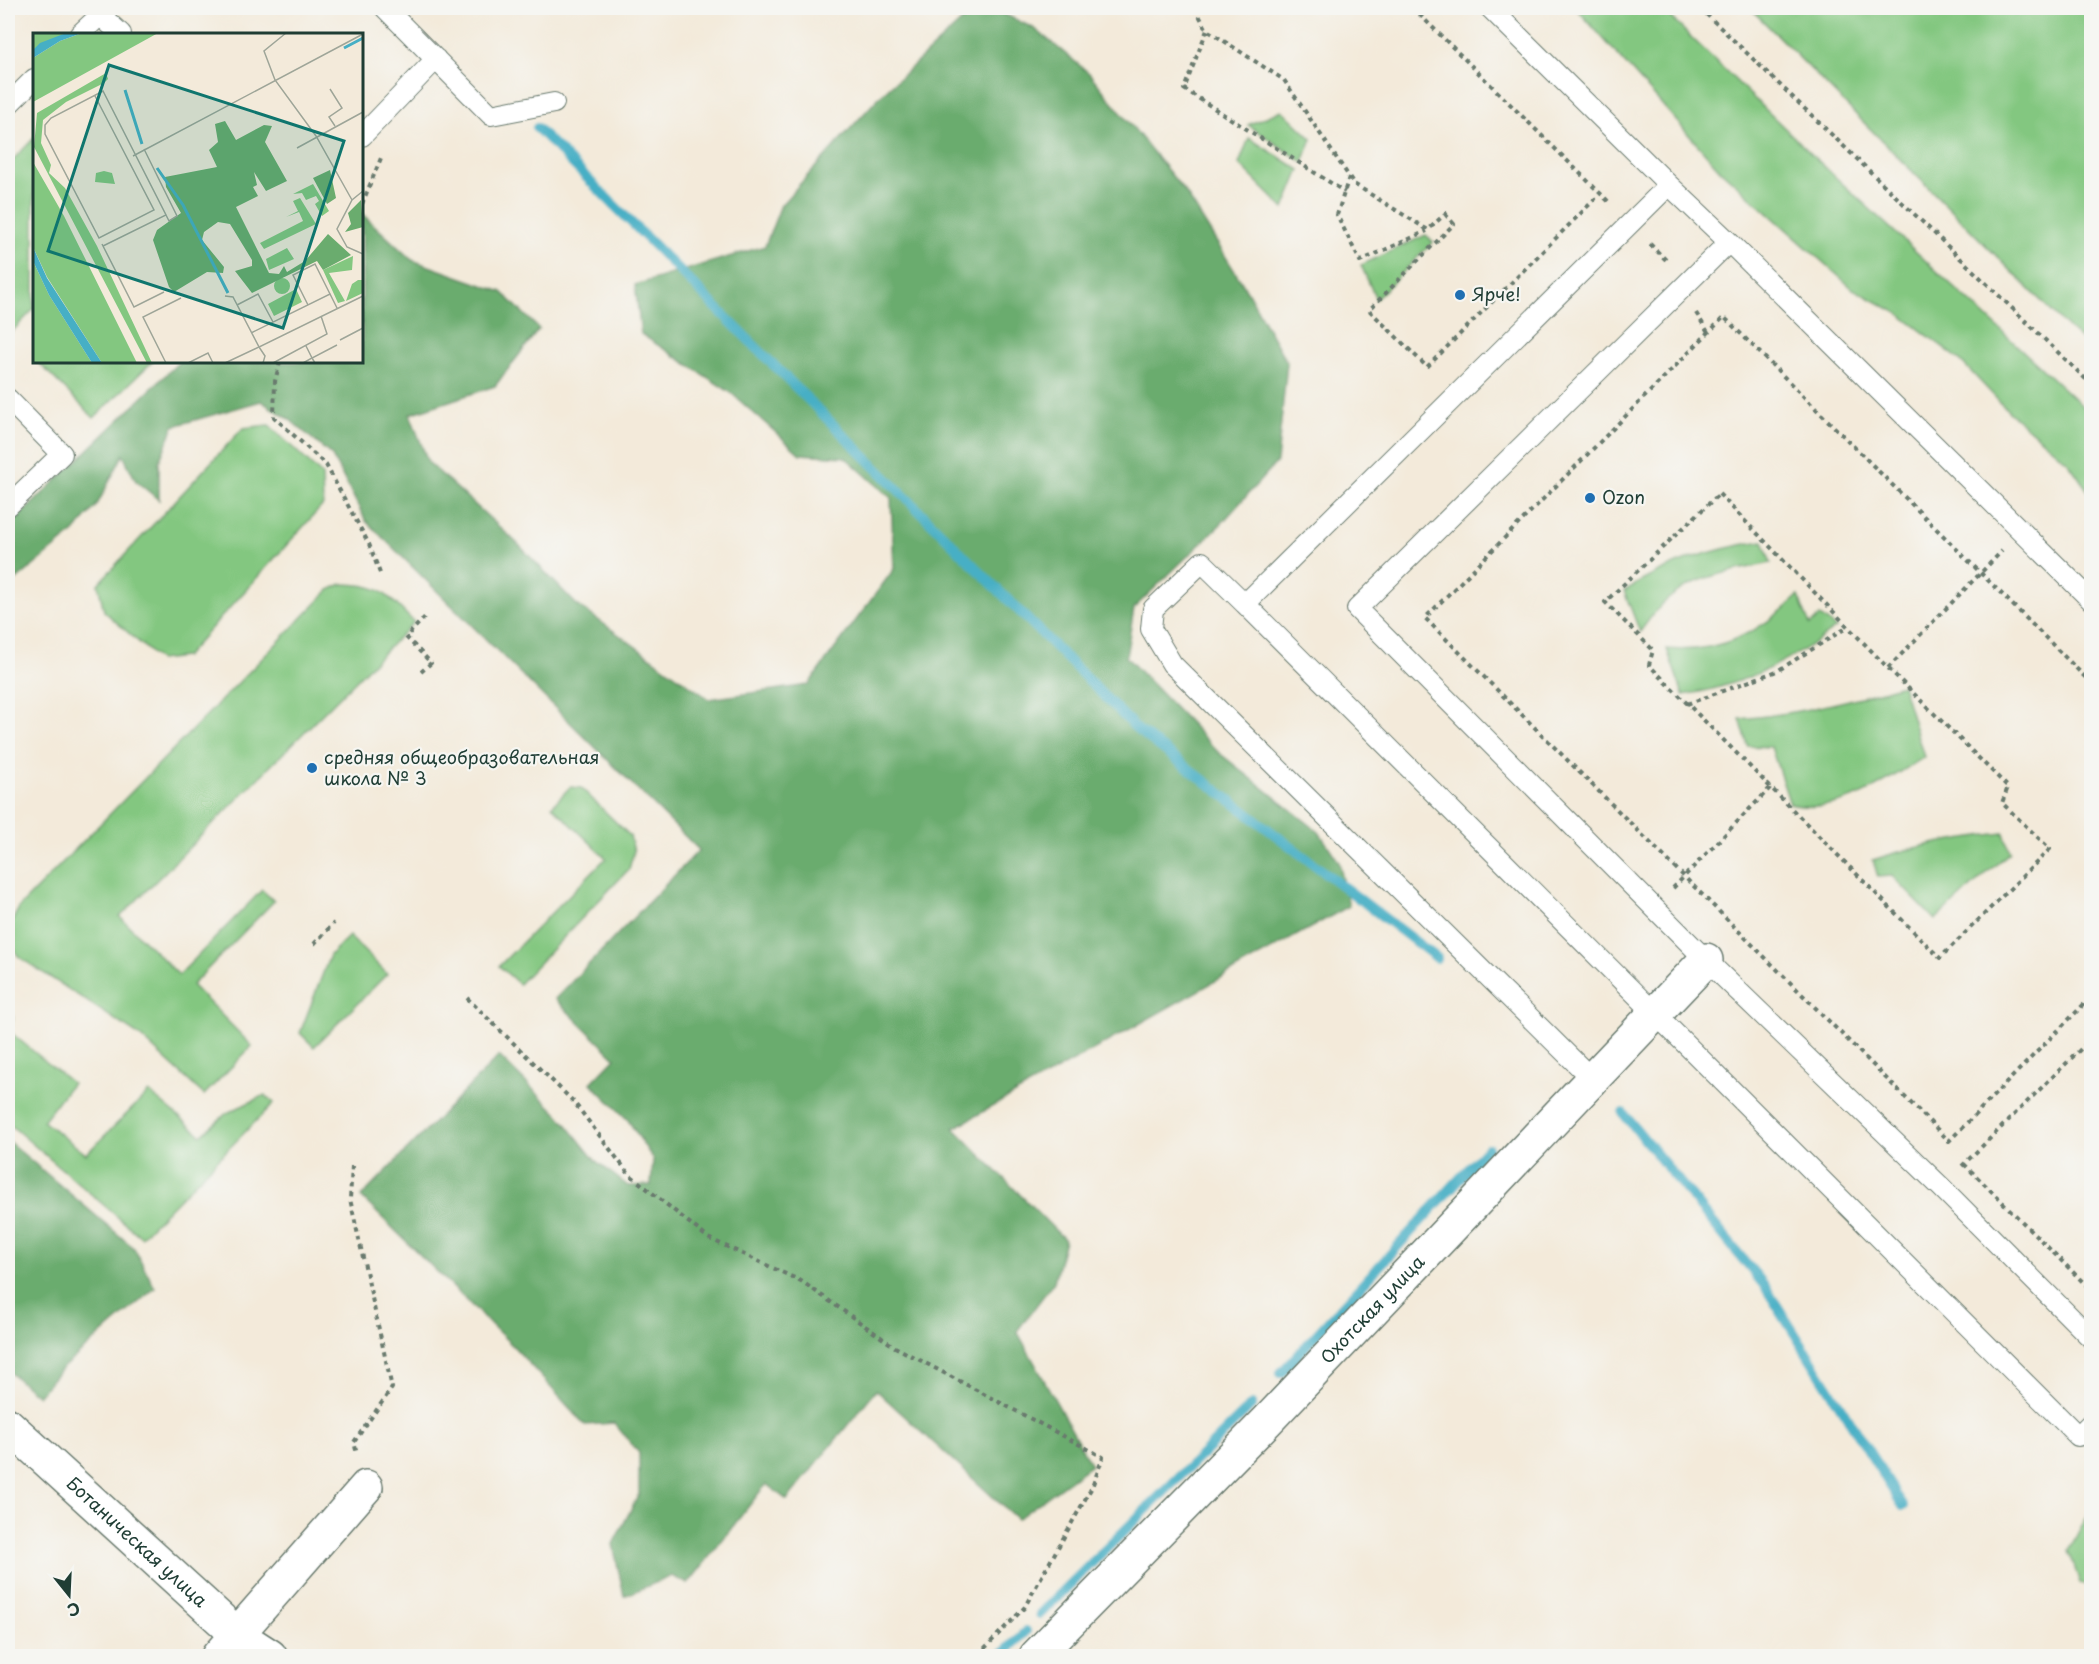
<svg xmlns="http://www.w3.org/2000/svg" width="2099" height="1664" font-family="'Playpen Sans',sans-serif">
  <rect width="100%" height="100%" fill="#f6f6f2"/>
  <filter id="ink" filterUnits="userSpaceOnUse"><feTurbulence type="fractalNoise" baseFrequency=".0167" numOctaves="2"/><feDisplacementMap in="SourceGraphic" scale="12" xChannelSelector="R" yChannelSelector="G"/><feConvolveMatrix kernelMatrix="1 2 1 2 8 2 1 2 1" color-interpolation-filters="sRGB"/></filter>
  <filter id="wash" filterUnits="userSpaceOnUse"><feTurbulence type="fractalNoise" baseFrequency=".008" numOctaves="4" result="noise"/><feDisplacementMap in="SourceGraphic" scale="24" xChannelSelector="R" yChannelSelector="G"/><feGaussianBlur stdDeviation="1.35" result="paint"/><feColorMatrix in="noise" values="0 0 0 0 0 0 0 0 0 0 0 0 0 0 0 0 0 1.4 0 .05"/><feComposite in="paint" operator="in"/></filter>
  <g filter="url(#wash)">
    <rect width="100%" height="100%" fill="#f3eada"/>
    <path fill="#83c780" stroke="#51825a" stroke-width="1.5" d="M 1576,8 L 1661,8 L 1831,173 L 2091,414 L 2091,495 L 2068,462 L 2010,413 L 1960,360 L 1899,314 L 1853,289 L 1720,170 Z
      M 1750,8 L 2091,8 L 2091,348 L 2068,328 Z
      M 1282,110 L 1312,139 L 1303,162 L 1248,125 Z
      M 34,138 L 34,309 L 8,336 L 8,165 Z
      M 1249,138 L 1300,170 L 1284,209 L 1239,164 Z
      M 1426,235 L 1433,242 L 1376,299 L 1361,265 Z
      M 38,362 L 152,362 L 94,418 Z
      M 269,425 L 322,475 L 323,505 L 185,657 L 159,660 L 104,611 L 98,584 L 243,428 Z
      M 1763,541 L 1771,563 C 1736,571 1695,575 1667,600 C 1656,609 1648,621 1640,632 L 1624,591 C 1670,563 1710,549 1763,541 Z
      M 342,584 C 383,584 386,595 414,622 L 120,917 L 179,975 L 262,890 L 274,901 L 192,985 L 252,1046 L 204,1095 L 140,1036 L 19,957 C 3,935 8,928 20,906 L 329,590 Z
      M 1798,596 L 1810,625 L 1820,616 L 1836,628 C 1791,661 1738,687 1683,695 L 1667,649 C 1720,654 1762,631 1798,596 Z
      M 1902,685 L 1924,757 C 1884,783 1839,816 1790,804 L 1771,747 L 1748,746 L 1740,719 C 1796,714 1848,702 1902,685 Z
      M 570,787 L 581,788 L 630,836 L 634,851 L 629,869 L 519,984 L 499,966 L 606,858 L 552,806 Z
      M 2004,833 L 2010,852 L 1935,920 L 1892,876 L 1878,877 L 1873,860 C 1916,845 1958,838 2004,833 Z
      M 349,936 L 387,974 L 314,1047 L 300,1033 L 330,955 Z
      M 8,1006 L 13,1018 L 10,1032 L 72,1083 L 43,1121 L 86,1154 L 149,1092 L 201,1135 L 227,1113 L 265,1095 L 274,1103 L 141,1237 L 8,1123 Z
      M 2091,1509 L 2091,1588 L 2080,1583 L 2069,1551 Z"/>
    <path fill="#6aac6e" stroke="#447451" stroke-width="1.5" d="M 976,8 L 992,8 L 1035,29 L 1089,73 L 1186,193 L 1247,291 L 1287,363 L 1277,462 L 1221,524 L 1134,608 L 1126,657 L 1218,752 L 1319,832 L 1339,862 L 1349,906 L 954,1128 L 1065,1240 L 1054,1282 L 1017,1331 L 1091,1465 L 1017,1519 L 876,1390 L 787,1500 L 766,1484 L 688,1584 L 672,1576 L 624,1596 L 613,1544 L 639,1494 L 639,1453 L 614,1423 L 585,1425 L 515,1348 L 361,1197 L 499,1056 L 559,1115 L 595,1160 L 628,1186 L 651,1185 L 653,1159 L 628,1120 L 591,1083 L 615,1058 L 555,999 L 699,850 L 366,521 L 332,456 L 289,419 L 261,401 L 174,426 L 159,462 L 159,500 L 136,481 L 123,455 L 97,505 L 74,532 L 8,587 L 8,527 L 179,362 L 362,362 L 362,214 L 412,260 L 502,292 L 539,329 L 495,386 L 410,414 L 428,462 L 517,543 L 576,604 L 709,699 L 808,685 L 894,569 L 891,498 L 845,457 L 800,454 L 730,392 L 641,334 L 635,285 L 765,246 L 781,205 L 880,96 Z
      M 8,1141 L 134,1248 L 155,1288 L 60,1370 L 38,1396 L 8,1371 Z"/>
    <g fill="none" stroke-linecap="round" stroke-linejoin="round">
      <path stroke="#46afc5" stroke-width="10" d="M 537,128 L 1138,730 L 1437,958
        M 1623,1113 L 1764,1285 L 1903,1506
        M 1281,1373 L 1488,1148
        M 1040,1614 L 1252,1405
        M 1001,1656 L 1026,1631"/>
    </g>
  </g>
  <g filter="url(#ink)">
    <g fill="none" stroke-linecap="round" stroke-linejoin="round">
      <defs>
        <path id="lane" d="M 385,8 L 491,115 L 554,103
          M 1490,8 L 1669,185 L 1729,242
          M 100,15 L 121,34
          M 80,34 L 108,8
          M 8,105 L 34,79
          M 362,136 L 436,59
          M 1669,185 L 1245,604 L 2078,1436 L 2092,1422
          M 8,399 L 62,454 L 8,506
          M 2092,601 L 1729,242 L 1357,609 L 1706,960 L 1941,1187 L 2092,1339
          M 1245,604 L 1202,562 L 1153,609 L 1151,629 L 1172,664 L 1592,1079"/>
        <g id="street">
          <path id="s1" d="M 8,1425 L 239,1636 L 270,1656"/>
          <path d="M 218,1656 L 366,1487"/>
          <path id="s2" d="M 1036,1656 L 1267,1421 L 1706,960"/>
        </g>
      </defs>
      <use href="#lane" stroke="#697a6e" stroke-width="22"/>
      <use href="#street" stroke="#697a6e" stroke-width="36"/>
      <path stroke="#697a6e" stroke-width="4" stroke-dasharray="4.5 4.5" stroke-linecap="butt" d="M 1195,8 L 1207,30 L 1284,80 L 1354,184 L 1428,230 L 1449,210
        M 1413,8 L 1611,204
        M 1700,8 L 2092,385
        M 1207,30 L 1184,89 L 1345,192
        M 1349,177 L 1337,215 L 1360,261 L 1427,231
        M 362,204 L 381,158
        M 1445,214 L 1454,224 L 1369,310 L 1427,367 L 1600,194
        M 1650,244 L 1668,262
        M 1696,313 L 1708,332
        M 280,362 L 275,381 L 274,417 L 326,465 L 369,544 L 381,576
        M 1719,494 L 1888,668 L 2008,787 L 2002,803 L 2050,849 L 1940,958 L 1649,665 L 1653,650 L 1605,602 Z
        M 1888,668 L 2002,551
        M 421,672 L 431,663 L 406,637 L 425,617
        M 2092,684 L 1724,317 L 1425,618 L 1949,1141 L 2092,996
        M 1687,704 L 1777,671 L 1848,627
        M 1673,888 L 1771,787
        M 314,944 L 334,923
        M 467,998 L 573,1101 L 629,1174 L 708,1238 L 801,1281 L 895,1347 L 1103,1457 L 1092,1487 L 1024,1608 L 977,1656
        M 1964,1164 L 2092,1291
        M 352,1166 L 350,1199 L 392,1388 L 354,1442 L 357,1454
        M 1962,1166 L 2092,1038"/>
      <use href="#lane" stroke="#fff" stroke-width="20"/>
      <use href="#street" stroke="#fff" stroke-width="33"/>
    </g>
  </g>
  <g fill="#1f6fb2" stroke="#f6f6f2" stroke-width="2">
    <circle cx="1460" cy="295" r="6"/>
    <circle cx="1590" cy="498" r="6"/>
    <circle cx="312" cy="768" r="6"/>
  </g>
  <g text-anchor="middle" stroke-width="4.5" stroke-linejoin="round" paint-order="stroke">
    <g font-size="18" fill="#1f3d34" stroke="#f6f6f2" text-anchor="start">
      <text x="1472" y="301">Ярче!</text>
      <text x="1602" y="504">Ozon</text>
      <text x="324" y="764">средняя общеобразовательная<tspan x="324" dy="21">школа № 3</tspan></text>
    </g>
    <g font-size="18" fill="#1f3d34" stroke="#f6f6f2">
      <text dy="6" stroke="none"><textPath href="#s2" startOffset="483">Охотская улица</textPath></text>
      <text dy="6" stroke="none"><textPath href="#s1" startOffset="174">Ботаническая улица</textPath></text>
    </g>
  </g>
  <g transform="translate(33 33)">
    <rect width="330" height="330" fill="#f3eada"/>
    <path d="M 0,0 L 33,0 L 0,17 ZM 49,0 L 125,0 L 0,69 L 0,25 L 27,8 ZM 73,40 L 75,46 L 71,50 L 33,69 L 10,87 L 8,110 L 18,132 L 16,140 L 32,155 L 64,213 L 119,330 L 114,330 L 1,114 L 4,80 ZM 0,129 L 31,183 L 104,330 L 69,330 L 14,244 L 0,214 ZM 71,138 L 79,140 L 82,151 L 62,149 L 63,140 ZM 280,151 L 296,178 L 289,183 L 282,171 L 286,168 L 283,163 L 273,167 L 269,160 L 260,161 ZM 267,165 L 283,191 L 231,216 L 227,210 L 270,188 L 266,179 L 253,184 L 265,178 L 260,168 ZM 254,215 L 261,226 L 236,237 L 233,226 ZM 320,223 L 319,237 L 296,240 L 312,268 L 305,270 L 290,237 ZM 0,228 L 16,262 L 59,330 L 0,330 ZM241 253a8 8 0 1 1 16 0a8 8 0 1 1-16 0ZM 325,247 L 330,247 L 330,260 L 313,268 L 319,251 ZM 263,256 L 269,269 L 241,283 L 235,271 Z" fill="#83c780"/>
    <path d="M 192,88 L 203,107 L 231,92 L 239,93 L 232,109 L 254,148 L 233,158 L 221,139 L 224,152 L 220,154 L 225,163 L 203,174 L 236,240 L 246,241 L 251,233 L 254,239 L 272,228 L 295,201 L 318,222 L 290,237 L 284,228 L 219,260 L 202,238 L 219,233 L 219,227 L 197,191 L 185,189 L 171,199 L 169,207 L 191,234 L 190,240 L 174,239 L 141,259 L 136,254 L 120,207 L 124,197 L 148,180 L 133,154 L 132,144 L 184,134 L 176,117 L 185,109 L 182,91 ZM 297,137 L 303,165 L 294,171 L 280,145 ZM 328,167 L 330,194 L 312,199 L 318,191 L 315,180 Z" fill="#6aac6e"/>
    <path d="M 33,0 L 49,0 L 27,8 L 0,25 L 0,17 L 7,10 ZM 0,214 L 14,245 L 69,330 L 59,330 L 16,262 L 0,228 Z" fill="#46afc5"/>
    <path fill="none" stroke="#46afc5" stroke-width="3" d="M 311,15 L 330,5M 92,57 L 109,111M 124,135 L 150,172 L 195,260"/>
    <path fill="none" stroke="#9ea598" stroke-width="1.5" d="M 253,0 L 231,18 L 242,47 L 283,103 L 319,167M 297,56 L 309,75 L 296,84 L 302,93M 62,63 L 121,177 L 66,205 L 12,101 L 12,92 L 18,85 L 70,58 L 133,182 L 70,213M 264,115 L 330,79M 111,116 L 144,183 L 136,188 L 133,182M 100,123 L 330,1M 330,158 L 319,167 L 304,196 L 314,214 L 330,221M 69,211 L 101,274 L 131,259M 204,272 L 225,261 L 240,289M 275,272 L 260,242 L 282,231 L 297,261M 218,300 L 297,261 L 304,275M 307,307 L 330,295M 133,330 L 110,284 L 148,265M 155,330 L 175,320 L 180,330M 192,330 L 226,314 L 200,264 L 192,263M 230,330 L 232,323 L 226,314 L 330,263M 240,330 L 294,301 L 288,283M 270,330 L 279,325 L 273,313M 282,330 L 279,325 L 304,312"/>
    <path fill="#0f766e" fill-opacity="0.15" stroke="#0f766e" stroke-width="3" d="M 76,32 L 311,108 L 250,295 L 15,218 Z"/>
    <rect width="330" height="330" fill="none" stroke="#1f3d34" stroke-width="3"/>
  </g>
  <rect width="2099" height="1664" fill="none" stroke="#f6f6f2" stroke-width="30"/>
  <g transform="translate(69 1595) rotate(162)" stroke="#f6f6f2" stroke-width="4.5" paint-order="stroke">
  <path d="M0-4.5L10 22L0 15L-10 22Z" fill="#1f3d34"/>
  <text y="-9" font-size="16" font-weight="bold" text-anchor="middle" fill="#1f3d34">С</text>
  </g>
</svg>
